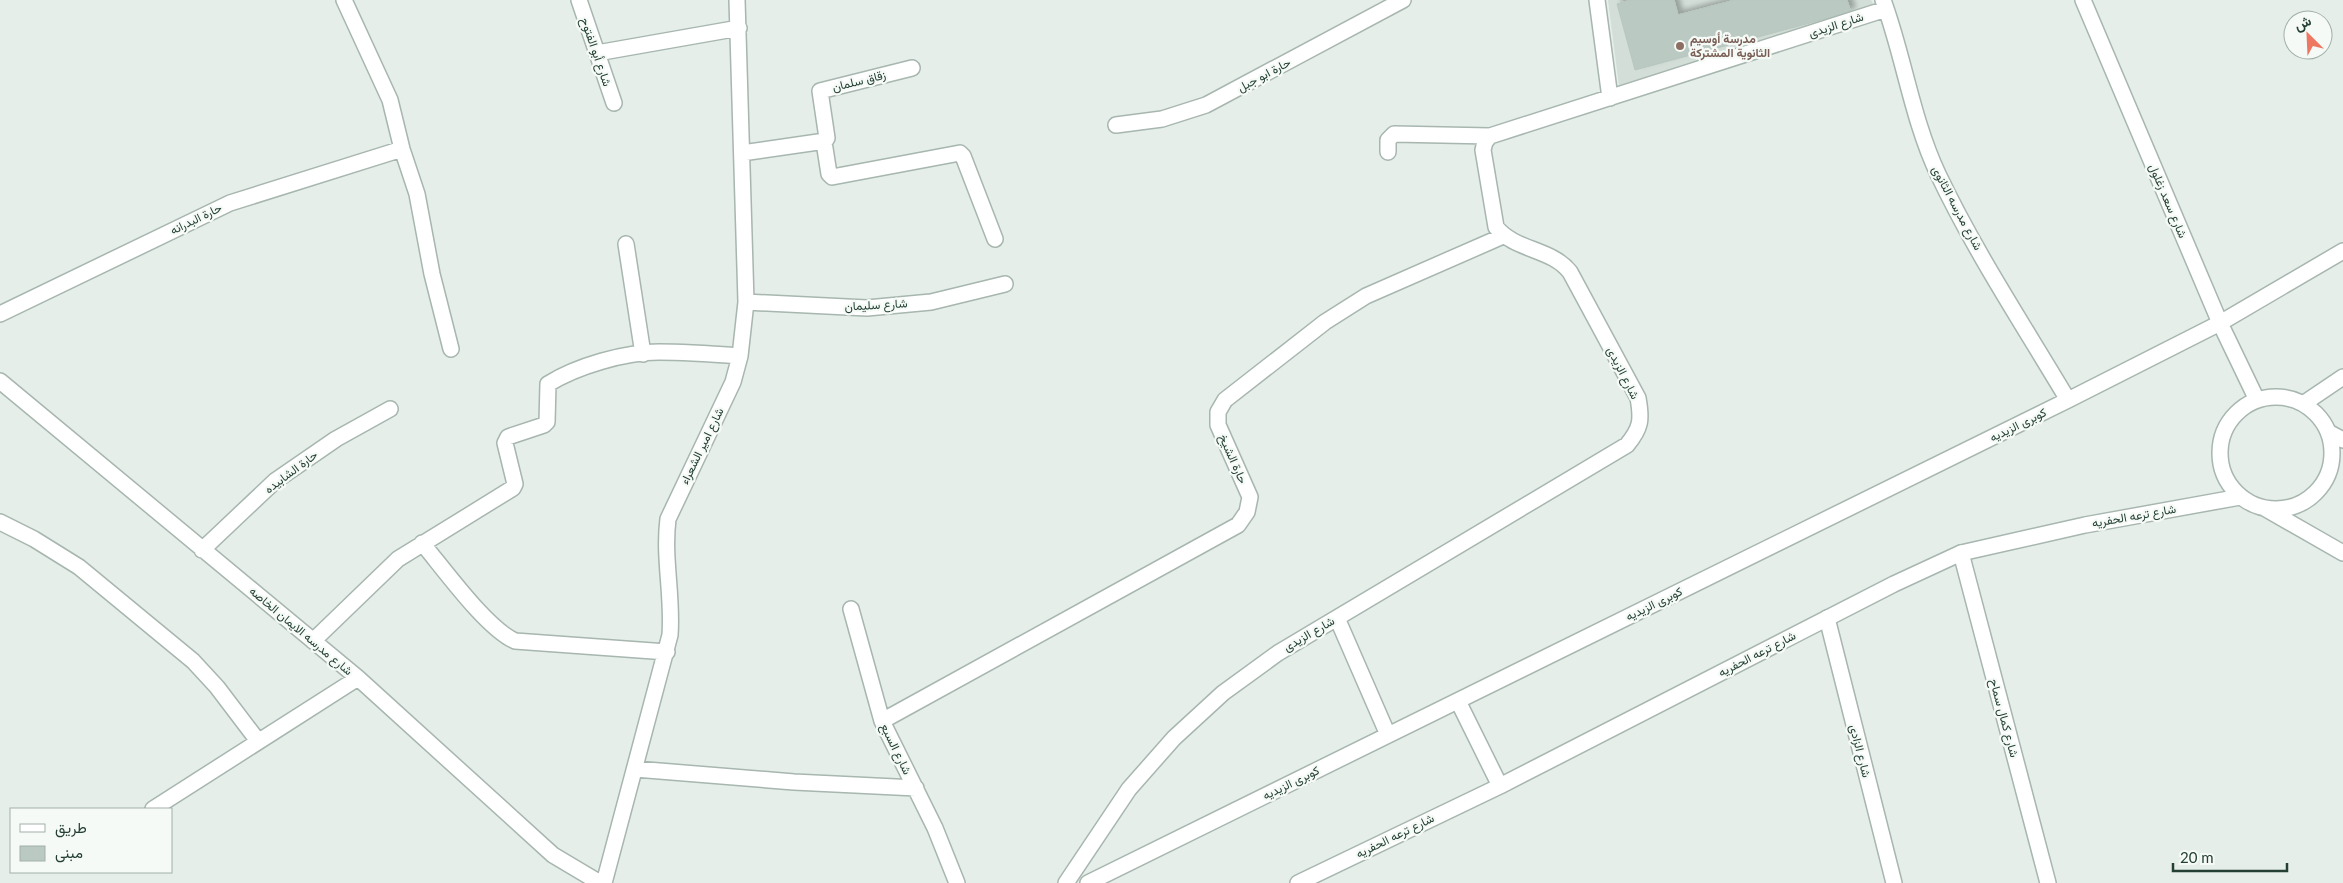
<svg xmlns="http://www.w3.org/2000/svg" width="2343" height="883" font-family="Lato,Vazirmatn,sans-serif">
  <defs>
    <filter id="shadow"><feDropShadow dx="4.5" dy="-4.5" stdDeviation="2.5" flood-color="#0004"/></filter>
  </defs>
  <rect width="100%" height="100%" fill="#e5eee9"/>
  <path fill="#d3ded8" d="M 1608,0 L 1871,0 L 1874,6 L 1619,86 Z"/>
  <path fill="#bac9c2" stroke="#b7c7bf" filter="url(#shadow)" d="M 1631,0 L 1674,0 L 1678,15 L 1735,0 L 1847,0 L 1851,12 L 1635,70 L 1617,4 Z"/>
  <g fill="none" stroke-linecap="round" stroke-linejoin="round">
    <defs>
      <path id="minor" d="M 344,0 L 390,100 L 402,149 L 417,194 L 432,274 L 451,349
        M 579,0 L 614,103
        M 1597,0 L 1610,98
        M 1883,0 C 1904,57 1912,119 1938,174 C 1975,252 2024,326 2068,400
        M 597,53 L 739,28
        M 1116,125 L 1162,119 L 1206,105 L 1403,0
        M 824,142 L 829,174 L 832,177 L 960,153 L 963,156 L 995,239
        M 1388,152 L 1388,140 L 1394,134 L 1490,136
        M 742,153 L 825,141 L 827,138 L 820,91 L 912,68
        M 626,244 L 643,354
        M 746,302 L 867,308 L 931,302 L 1005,284
        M 0,314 L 230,203 L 402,149
        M 0,381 L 358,678 L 553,855 L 600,883
        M 2330,433 L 2343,440
        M 0,522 L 34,539 L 79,567 L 193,661 L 217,687 L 258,741
        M 422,543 C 444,569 486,628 515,641 L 667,652
        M 202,550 L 275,481 L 336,439 L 390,409
        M 1961,553 L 2048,883
        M 851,609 L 882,721 L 935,828 L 957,883
        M 1337,618 L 1388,735
        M 1827,618 L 1894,883
        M 313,641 L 398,559 L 513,488 L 515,484 L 505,443 L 508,437 L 544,425 L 547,422 L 548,384 C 577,366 625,352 659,352 C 686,352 713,354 740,356
        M 882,721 L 1238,525 L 1247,512 L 1250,497 L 1218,425 L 1218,412 L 1225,400 L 1325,322 L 1366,296 L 1503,236
        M 635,769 L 794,782 L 916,788
        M 153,809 L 358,678
        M 604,883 L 670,635 C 673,596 663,558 668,519 L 733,382 L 740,356 L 746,302 L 737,0
        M 1066,883 L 1129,789 L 1174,738 L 1223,693 L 1278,653 L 1627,445 C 1641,428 1642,420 1638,398 L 1570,272 C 1551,248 1515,251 1496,227 L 1483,150 L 1485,142 L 1490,136 L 1886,9
        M 1088,883 L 2068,400 L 2220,323"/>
      <path id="tertiary" d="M 2083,0 L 2220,323 L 2257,400
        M 2220,323 L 2343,251
        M2220 453a56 56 0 1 1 112 0a56 56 0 1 1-112 0Z
        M 2303,404 L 2343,377
        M 2266,509 L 2343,553
        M 1458,701 L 1500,786
        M 1298,883 L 1500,786 L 1894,584 L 1961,553 L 2085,525 L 2240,497"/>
    </defs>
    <use href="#minor" stroke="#a7b6af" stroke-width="18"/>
    <use href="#tertiary" stroke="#a7b6af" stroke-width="18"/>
    <use href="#minor" stroke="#fff" stroke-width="15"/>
    <use href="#tertiary" stroke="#fff" stroke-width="15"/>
  </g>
  <circle fill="#8d6e63" stroke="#f6faf7" stroke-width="2" cx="1680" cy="46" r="5"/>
  <g text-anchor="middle" stroke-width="4.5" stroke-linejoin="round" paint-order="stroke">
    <g font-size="12" fill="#244035" stroke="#f6faf7">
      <text transform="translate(1836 25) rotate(-18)" y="4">شارع الزيدى</text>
      <text transform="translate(596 52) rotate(71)" y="4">شارع أبو الفتوح</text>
      <text transform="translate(1264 75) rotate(-28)" y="4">حارة ابو جبل</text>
      <text transform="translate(859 81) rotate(-14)" y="4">زقاق سلمان</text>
      <text transform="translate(2168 201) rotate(67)" y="4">شارع سعد زغلول</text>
      <text transform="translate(1957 208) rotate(62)" y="4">شارع مدرسه الثانوى</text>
      <text transform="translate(196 219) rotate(-26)" y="4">حارة البدرانه</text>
      <text transform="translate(876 305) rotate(-3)" y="4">شارع سليمان</text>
      <text transform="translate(1623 373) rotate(63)" y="4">شارع الزيدى</text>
      <text transform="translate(2018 425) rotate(-26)" y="4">كوبرى الزيديه</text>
      <text transform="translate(702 446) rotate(-64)" y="4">شارع امير الشعراء</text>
      <text transform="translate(1233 459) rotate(66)" y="4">حارة الشيخ</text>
      <text transform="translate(291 472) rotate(-37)" y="4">حارة الشابيده</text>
      <text transform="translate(2134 516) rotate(-10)" y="4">شارع ترعه الحفريه</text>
      <text transform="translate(1654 604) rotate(-26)" y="4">كوبرى الزيديه</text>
      <text transform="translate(301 631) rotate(40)" y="4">شارع مدرسه الايمان الخاصه</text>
      <text transform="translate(1309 634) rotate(-30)" y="4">شارع الزيدى</text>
      <text transform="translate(1757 654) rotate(-27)" y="4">شارع ترعه الحفريه</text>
      <text transform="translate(2004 718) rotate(75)" y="4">شارع كمال سماح</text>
      <text transform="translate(896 749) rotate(64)" y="4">شارع السبع</text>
      <text transform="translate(1860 751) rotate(76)" y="4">شارع الزادى</text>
      <text transform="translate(1291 783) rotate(-26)" y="4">كوبرى الزيديه</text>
      <text transform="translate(1395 836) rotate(-26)" y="4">شارع ترعه الحفريه</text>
    </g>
    <g font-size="12" font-weight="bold" fill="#785e54" stroke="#f6faf7" text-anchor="start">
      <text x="1690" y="43">مدرسة أوسيم<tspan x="1690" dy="14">الثانوية المشتركة</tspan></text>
    </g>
  </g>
  <rect x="10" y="808" width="162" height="65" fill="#f6faf7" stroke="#a2b0a9"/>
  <rect x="20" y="824" width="25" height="8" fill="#ffffff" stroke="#a2b0a9"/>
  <text x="55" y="833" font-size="15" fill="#244035">طريق</text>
  <rect x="20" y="846" width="25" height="15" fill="#bac9c2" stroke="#a2b0a9"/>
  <text x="55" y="858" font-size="15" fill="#244035">مبنى</text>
  <g transform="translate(2308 35) rotate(336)"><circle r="24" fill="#f6faf7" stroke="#a2b0a9"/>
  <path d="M0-4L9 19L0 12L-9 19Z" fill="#ee7762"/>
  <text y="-8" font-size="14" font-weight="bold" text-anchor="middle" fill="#244035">ش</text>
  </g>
  <path d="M2173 863v8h114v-8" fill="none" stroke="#244035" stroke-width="2.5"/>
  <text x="2180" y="863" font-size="15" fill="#244035" stroke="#f6faf7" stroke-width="4" paint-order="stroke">20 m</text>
</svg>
